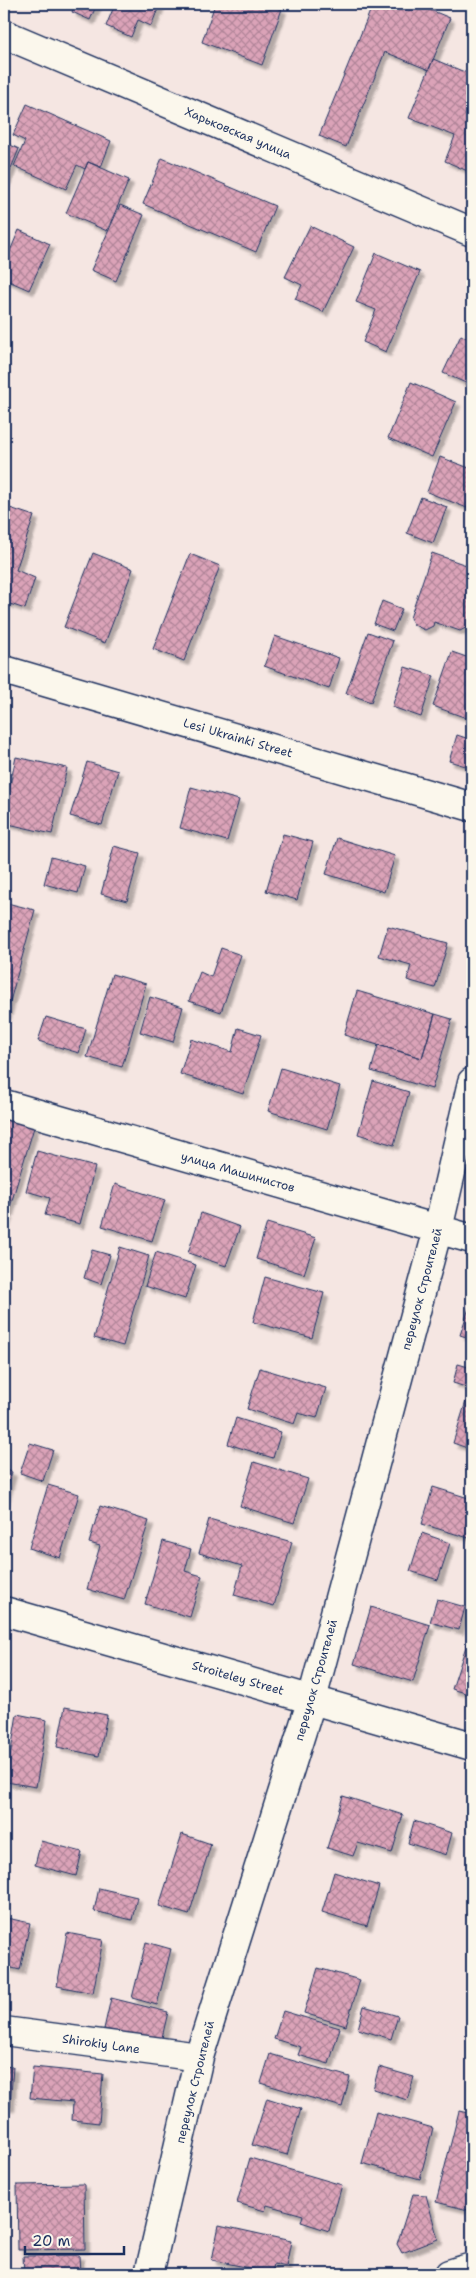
<svg xmlns="http://www.w3.org/2000/svg" width="476" height="2278" font-family="'Shantell Sans',sans-serif">
  <defs>
    <pattern id="building-cross-hatch" width="8" height="8" patternUnits="userSpaceOnUse" patternTransform="scale(1.25)"><rect width="8" height="8" fill="#dba3b8"/><path d="M0 0l8 8M0 8l8-8" fill="none" stroke="#b18599"/></pattern>
    <filter id="shadow"><feDropShadow dx="4.5" dy="4.5" stdDeviation="1" flood-color="#0004"/></filter>
  </defs>
  <rect width="100%" height="100%" fill="#f5e6e2"/>
  <filter id="ink" filterUnits="userSpaceOnUse"><feTurbulence type="fractalNoise" baseFrequency=".02" numOctaves="2"/><feDisplacementMap in="SourceGraphic" scale="10" xChannelSelector="R" yChannelSelector="G"/><feConvolveMatrix kernelMatrix="1 2 1 2 8 2 1 2 1" color-interpolation-filters="sRGB"/></filter>
  <g filter="url(#ink)">
    <path fill="url(#building-cross-hatch)" stroke="#1b2f5e" filter="url(#shadow)" d="M 75,4 L 97,4 L 90,20 L 72,12 Z
      M 115,4 L 160,4 L 151,26 L 138,20 L 131,37 L 106,26 Z
      M 215,4 L 268,4 L 282,9 L 262,65 L 202,42 Z
      M 373,4 L 416,4 L 450,18 L 429,70 L 385,52 L 346,147 L 319,136 Z
      M 433,59 L 472,75 L 472,173 L 445,161 L 455,136 L 409,118 Z
      M 27,104 L 111,141 L 101,167 L 88,162 L 85,169 L 77,165 L 66,189 L 14,166 L 25,141 L 13,135 Z
      M 4,142 L 19,149 L 4,185 Z
      M 162,158 L 275,206 L 256,252 L 143,204 Z
      M 88,162 L 129,180 L 107,231 L 66,213 Z
      M 120,205 L 144,215 L 116,281 L 91,270 Z
      M 310,226 L 354,247 L 323,312 L 295,299 L 302,285 L 285,277 Z
      M 19,230 L 50,244 L 29,290 L 4,279 L 4,265 Z
      M 376,253 L 420,272 L 386,352 L 363,342 L 376,310 L 356,302 Z
      M 461,335 L 472,341 L 472,376 L 468,384 L 443,373 Z
      M 411,382 L 456,402 L 432,457 L 388,438 Z
      M 440,457 L 472,469 L 472,510 L 427,492 Z
      M 421,497 L 447,507 L 433,543 L 407,533 Z
      M 4,506 L 34,516 L 16,570 L 35,578 L 25,609 L 4,602 Z
      M 93,553 L 133,569 L 105,643 L 64,627 Z
      M 432,553 L 472,567 L 472,622 L 471,625 L 460,631 L 434,622 L 433,626 L 425,630 L 414,625 L 410,618 Z
      M 190,554 L 220,566 L 184,661 L 153,649 Z
      M 382,601 L 402,609 L 393,631 L 374,624 Z
      M 368,632 L 393,641 L 371,702 L 346,693 Z
      M 275,636 L 339,658 L 329,689 L 264,666 Z
      M 452,652 L 472,659 L 472,720 L 433,706 Z
      M 405,667 L 434,676 L 421,717 L 392,707 Z
      M 457,735 L 472,740 L 472,768 L 449,761 Z
      M 16,757 L 67,768 L 52,834 L 4,823 L 4,813 Z
      M 87,762 L 118,771 L 102,825 L 70,816 Z
      M 191,787 L 239,800 L 227,841 L 180,828 Z
      M 283,834 L 313,842 L 297,900 L 266,891 Z
      M 337,838 L 395,856 L 384,892 L 326,874 Z
      M 114,846 L 140,853 L 127,901 L 101,894 Z
      M 51,857 L 85,866 L 78,893 L 44,884 Z
      M 7,903 L 35,910 L 6,1016 L 4,1016 L 4,915 Z
      M 388,926 L 448,943 L 435,988 L 407,980 L 411,965 L 379,956 Z
      M 221,948 L 241,955 L 221,1012 L 189,1001 L 200,972 L 211,977 Z
      M 112,974 L 146,984 L 122,1067 L 87,1057 Z
      M 357,991 L 435,1014 L 422,1058 L 344,1035 Z
      M 150,997 L 183,1007 L 173,1042 L 140,1032 Z
      M 435,1014 L 452,1019 L 432,1089 L 371,1071 L 378,1045 L 422,1058 Z
      M 46,1017 L 86,1029 L 79,1053 L 38,1041 Z
      M 238,1028 L 261,1035 L 243,1094 L 180,1074 L 191,1039 L 232,1052 Z
      M 281,1068 L 340,1086 L 327,1129 L 268,1111 Z
      M 373,1081 L 409,1092 L 394,1145 L 358,1134 Z
      M 4,1115 L 35,1124 L 4,1227 Z
      M 37,1151 L 95,1167 L 80,1224 L 45,1215 L 50,1198 L 26,1191 Z
      M 115,1184 L 165,1200 L 152,1241 L 102,1226 Z
      M 201,1213 L 240,1227 L 226,1266 L 188,1253 Z
      M 267,1223 L 316,1238 L 304,1274 L 256,1259 Z
      M 120,1247 L 149,1256 L 123,1346 L 94,1338 Z
      M 92,1250 L 110,1255 L 101,1284 L 84,1278 Z
      M 156,1252 L 196,1265 L 185,1299 L 145,1286 Z
      M 265,1277 L 324,1293 L 312,1338 L 253,1322 Z
      M 472,1299 L 472,1339 L 460,1335 Z
      M 458,1364 L 472,1368 L 472,1389 L 453,1383 Z
      M 260,1368 L 326,1388 L 317,1418 L 298,1413 L 294,1424 L 247,1409 Z
      M 468,1395 L 472,1397 L 472,1443 L 470,1449 L 453,1443 Z
      M 236,1418 L 281,1432 L 273,1458 L 228,1444 Z
      M 30,1443 L 53,1450 L 43,1481 L 20,1473 Z
      M 254,1462 L 308,1479 L 294,1523 L 240,1506 Z
      M 4,1469 L 12,1472 L 4,1501 Z
      M 48,1485 L 79,1494 L 60,1558 L 29,1548 Z
      M 433,1487 L 472,1499 L 472,1539 L 422,1524 Z
      M 100,1506 L 149,1521 L 124,1600 L 87,1589 L 100,1546 L 89,1543 Z
      M 209,1519 L 292,1542 L 274,1606 L 234,1595 L 242,1566 L 199,1553 Z
      M 422,1533 L 450,1543 L 438,1580 L 410,1571 Z
      M 163,1541 L 191,1549 L 185,1571 L 202,1576 L 190,1617 L 145,1604 Z
      M 437,1599 L 465,1607 L 459,1630 L 430,1622 Z
      M 371,1607 L 430,1625 L 413,1682 L 354,1664 Z
      M 471,1631 L 472,1632 L 472,1695 L 452,1689 Z
      M 65,1707 L 107,1715 L 99,1756 L 57,1747 Z
      M 17,1714 L 47,1720 L 36,1787 L 6,1782 Z
      M 343,1796 L 403,1815 L 392,1853 L 358,1843 L 353,1856 L 327,1848 Z
      M 414,1821 L 452,1833 L 446,1855 L 408,1843 Z
      M 182,1834 L 211,1844 L 189,1915 L 159,1906 Z
      M 41,1841 L 82,1852 L 76,1876 L 35,1865 Z
      M 334,1872 L 379,1886 L 367,1926 L 322,1912 Z
      M 99,1888 L 137,1897 L 132,1920 L 94,1911 Z
      M 7,1918 L 30,1923 L 20,1970 L 4,1966 L 4,1926 Z
      M 67,1933 L 103,1940 L 93,1993 L 57,1986 Z
      M 146,1942 L 171,1949 L 157,2005 L 132,1998 Z
      M 318,1968 L 360,1980 L 346,2026 L 304,2013 Z
      M 111,1998 L 168,2012 L 161,2042 L 104,2029 Z
      M 364,2006 L 398,2016 L 391,2039 L 358,2029 Z
      M 283,2011 L 340,2028 L 329,2064 L 298,2055 L 301,2047 L 274,2039 Z
      M 270,2054 L 350,2077 L 342,2107 L 261,2083 Z
      M 4,2066 L 13,2067 L 10,2107 L 4,2107 Z
      M 33,2067 L 103,2074 L 99,2123 L 72,2120 L 73,2102 L 30,2098 Z
      M 379,2067 L 414,2077 L 407,2100 L 373,2089 Z
      M 267,2098 L 301,2109 L 287,2155 L 252,2145 Z
      M 459,2111 L 472,2114 L 472,2211 L 436,2202 Z
      M 376,2112 L 433,2128 L 420,2179 L 362,2163 Z
      M 250,2158 L 342,2185 L 329,2231 L 301,2222 L 303,2215 L 267,2205 L 265,2211 L 237,2203 Z
      M 84,2184 L 85,2249 L 18,2250 L 17,2185 Z
      M 413,2194 L 426,2195 L 438,2239 L 402,2253 L 397,2244 Z
      M 219,2225 L 291,2241 L 286,2267 L 274,2264 L 272,2273 L 212,2260 Z
      M 79,2255 L 80,2274 L 24,2274 L 23,2256 Z"/>
    <g fill="none" stroke-linecap="round" stroke-linejoin="round">
      <defs>
        <path id="minor" d="M 4,34 L 472,232
          M 4,1104 L 472,1239
          M 4,1611 L 472,1746
          M 4,2031 L 199,2057
          M 149,2274 L 199,2057 L 312,1699 L 438,1229 L 472,1082
          M 449,2274 L 472,2267"/>
        <path id="major" d="M 4,670 L 472,807"/>
      </defs>
      <use href="#minor" stroke="#1b2f5e" stroke-width="31"/>
      <use href="#major" stroke="#1b2f5e" stroke-width="31"/>
      <use href="#minor" stroke="#fbf7ec" stroke-width="28"/>
      <use href="#major" stroke="#fbf7ec" stroke-width="28"/>
    </g>
  </g>
  <g text-anchor="middle" stroke-width="4.5" stroke-linejoin="round" paint-order="stroke">
    <g font-size="12" fill="#1b2f5e" stroke="#fbf7ec">
      <text transform="translate(238 133) rotate(23)" y="4">Харьковская улица</text>
      <text transform="translate(238 738) rotate(16)" y="4">Lesi Ukrainki Street</text>
      <text transform="translate(238 1172) rotate(16)" y="4">улица Машинистов</text>
      <text transform="translate(422 1289) rotate(-75)" y="4">переулок Строителей</text>
      <text transform="translate(238 1678) rotate(16)" y="4">Stroiteley Street</text>
      <text transform="translate(316 1680) rotate(-74)" y="4">переулок Строителей</text>
      <text transform="translate(101 2044) rotate(8)" y="4">Shirokiy Lane</text>
      <text transform="translate(195 2082) rotate(-76)" y="4">переулок Строителей</text>
    </g>
  </g>
  <rect width="476" height="2278" fill="none" stroke="#fbf7ec" stroke-width="20"/>
  <rect x="10" y="10" width="456" height="2258" fill="none" stroke="#1b2f5e" stroke-width="2" filter="url(#ink)"/>
  <path d="M25 2246v8h99v-8" fill="none" stroke="#1b2f5e" stroke-width="2.5"/>
  <text x="32" y="2246" font-size="15" fill="#1b2f5e" stroke="#fbf7ec" stroke-width="4" paint-order="stroke">20 m</text>
</svg>
